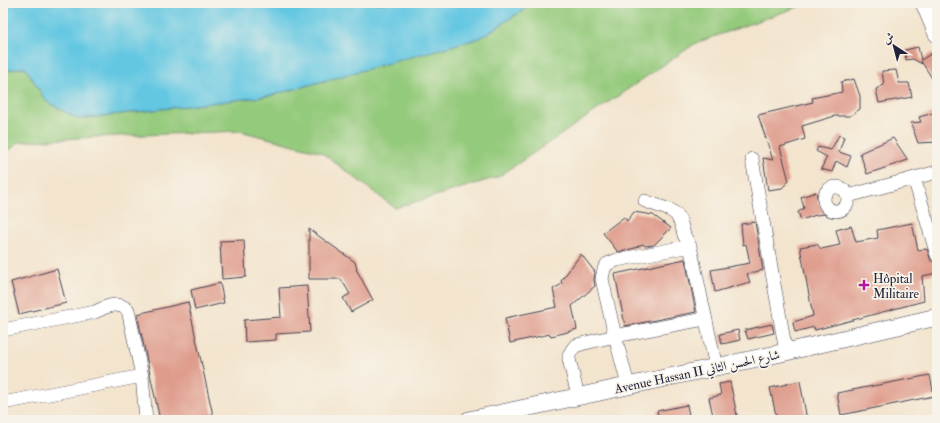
<svg xmlns="http://www.w3.org/2000/svg" width="940" height="423" font-family="'IM FELL Double Pica',Amiri,serif">
  <rect width="100%" height="100%" fill="#f7f3e8"/>
  <filter id="ink" filterUnits="userSpaceOnUse"><feTurbulence type="fractalNoise" baseFrequency=".025" numOctaves="2"/><feDisplacementMap in="SourceGraphic" scale="8" xChannelSelector="R" yChannelSelector="G"/><feConvolveMatrix kernelMatrix="1 2 1 2 8 2 1 2 1" color-interpolation-filters="sRGB"/></filter>
  <filter id="wash" filterUnits="userSpaceOnUse"><feTurbulence type="fractalNoise" baseFrequency=".012" numOctaves="4" result="noise"/><feDisplacementMap in="SourceGraphic" scale="16" xChannelSelector="R" yChannelSelector="G"/><feGaussianBlur stdDeviation="0.9" result="paint"/><feColorMatrix in="noise" values="0 0 0 0 0 0 0 0 0 0 0 0 0 0 0 0 0 1.4 0 .05"/><feComposite in="paint" operator="in"/></filter>
  <g filter="url(#wash)">
    <rect width="100%" height="100%" fill="#f3e4cd"/>
    <path fill="#94ca7c" stroke="#5b765c" d="M 534,3 L 809,3 L 696,43 L 498,177 L 395,208 L 321,152 L 240,131 L 95,137 L 19,142 L 3,156 L 3,81 L 8,70 L 25,67 L 46,101 L 78,119 L 269,96 L 480,38 Z"/>
    <path fill="#64c7e2" stroke="#43748e" d="M 3,3 L 534,3 L 480,38 L 269,96 L 78,119 L 46,101 L 25,67 L 8,70 L 3,81 Z"/>
    <g id="blocks">
      <path fill="#df9c8c" d="M 918,47 L 921,60 L 932,53 L 937,61 L 937,86 L 921,61 L 922,64 L 913,59 L 906,60 L 905,50 Z
        M 896,70 L 899,83 L 909,83 L 912,97 L 879,103 L 876,89 L 884,85 L 882,71 Z
        M 854,79 L 860,96 L 860,109 L 850,116 L 835,116 L 802,126 L 805,139 L 780,147 L 789,181 L 782,188 L 768,190 L 763,158 L 773,160 L 758,115 L 813,102 L 812,98 L 842,92 L 841,82 Z
        M 937,112 L 937,142 L 918,143 L 911,123 L 921,122 L 919,117 Z
        M 839,135 L 844,137 L 839,152 L 851,156 L 847,167 L 836,161 L 832,172 L 821,169 L 827,157 L 816,151 L 818,147 L 831,150 Z
        M 893,138 L 908,160 L 867,174 L 860,153 Z
        M 816,192 L 818,203 L 823,205 L 826,214 L 816,215 L 801,220 L 798,212 L 804,208 L 801,197 Z
        M 634,212 L 653,215 L 671,228 L 654,245 L 646,246 L 642,244 L 635,248 L 618,252 L 603,233 L 624,217 L 627,221 Z
        M 755,222 L 763,270 L 747,274 L 750,282 L 715,292 L 711,270 L 750,263 L 746,244 L 743,245 L 741,224 Z
        M 912,223 L 918,250 L 927,249 L 931,261 L 937,263 L 937,273 L 922,276 L 924,301 L 815,330 L 814,327 L 795,332 L 793,322 L 813,316 L 800,247 L 817,244 L 821,249 L 840,245 L 836,230 L 851,226 L 856,242 L 878,238 L 877,230 Z
        M 309,229 L 355,262 L 357,269 L 356,269 L 373,300 L 351,312 L 343,298 L 350,294 L 341,279 L 309,279 Z
        M 244,240 L 246,277 L 222,279 L 220,241 Z
        M 581,254 L 595,272 L 594,280 L 595,286 L 572,306 L 577,329 L 564,333 L 551,336 L 550,334 L 510,343 L 505,318 L 557,307 L 553,289 L 562,284 L 561,281 Z
        M 685,259 L 696,312 L 625,326 L 615,274 Z
        M 57,269 L 66,303 L 19,314 L 11,282 Z
        M 220,283 L 224,303 L 195,310 L 191,290 Z
        M 307,286 L 310,332 L 276,334 L 276,340 L 245,342 L 244,320 L 281,317 L 279,288 Z
        M 188,302 L 214,420 L 160,420 L 137,314 Z
        M 772,324 L 774,333 L 748,339 L 745,330 Z
        M 738,330 L 740,340 L 722,344 L 720,334 Z
        M 930,375 L 934,396 L 841,415 L 837,393 Z
        M 800,381 L 807,420 L 777,420 L 770,388 Z
        M 730,382 L 738,420 L 714,420 L 709,398 L 721,395 L 719,384 Z
        M 687,405 L 690,420 L 659,420 L 657,411 Z"/>
    </g>
  </g>
  <g filter="url(#ink)">
    <use href="#blocks" fill-opacity="0" stroke="#413f51" stroke-width="1"/>
    <g fill="none" stroke-linecap="round" stroke-linejoin="round">
      <defs>
        <path id="minor" d="M 752,159 L 786,352
          M 914,178 L 937,255
          M824 199a12 12 0 1 1 24 0a12 12 0 1 1-24 0Z
          M 848,196 L 937,172
          M 645,201 L 670,210 L 676,214 L 681,223 L 684,235 L 690,246
          M 3,330 L 95,312 C 107,306 117,301 128,310 L 142,376 L 146,420
          M 628,385 L 615,336 L 602,279 L 604,269 L 607,264 L 617,260 L 690,246 L 716,367
          M 578,396 L 569,359 L 569,355 L 572,350 L 575,346 L 581,344 L 615,336 L 704,319
          M 3,403 L 142,376"/>
        <path id="major" d="M 924,3 L 937,34
          M 469,420 L 786,352 L 937,317"/>
      </defs>
      <use href="#minor" stroke="#413f51" stroke-width="14"/>
      <use href="#major" stroke="#413f51" stroke-width="18"/>
      <use href="#minor" stroke="#fff" stroke-width="13"/>
      <use href="#major" stroke="#fff" stroke-width="17"/>
    </g>
  </g>
  <path fill="#b5179e" stroke="#f7f3e8" stroke-width="1.5" d="M862 279h4v4h4v4h-4v4h-4v-4h-4v-4h4z"/>
  <g text-anchor="middle" stroke-width="3.5" stroke-linejoin="round" paint-order="stroke">
    <g font-size="13" fill="#22223b" stroke="#f7f3e8" text-anchor="start">
      <text x="873" y="283">Hôpital<tspan x="873" dy="15">Militaire</tspan></text>
    </g>
    <g font-size="13" fill="#22223b" stroke="#f7f3e8">
      <text transform="translate(697 371) rotate(-12)" y="5">Avenue Hassan II شارع الحسن الثاني</text>
    </g>
  </g>
  <rect width="940" height="423" fill="none" stroke="#f7f3e8" stroke-width="16"/>
  <g transform="translate(894 46) rotate(324)" stroke="#f7f3e8" stroke-width="3" paint-order="stroke">
  <path d="M0-3L7 15L0 10L-7 15Z" fill="#22223b"/>
  <text y="-6" font-size="11" font-weight="bold" text-anchor="middle" fill="#22223b">ش</text>
  </g>
</svg>
